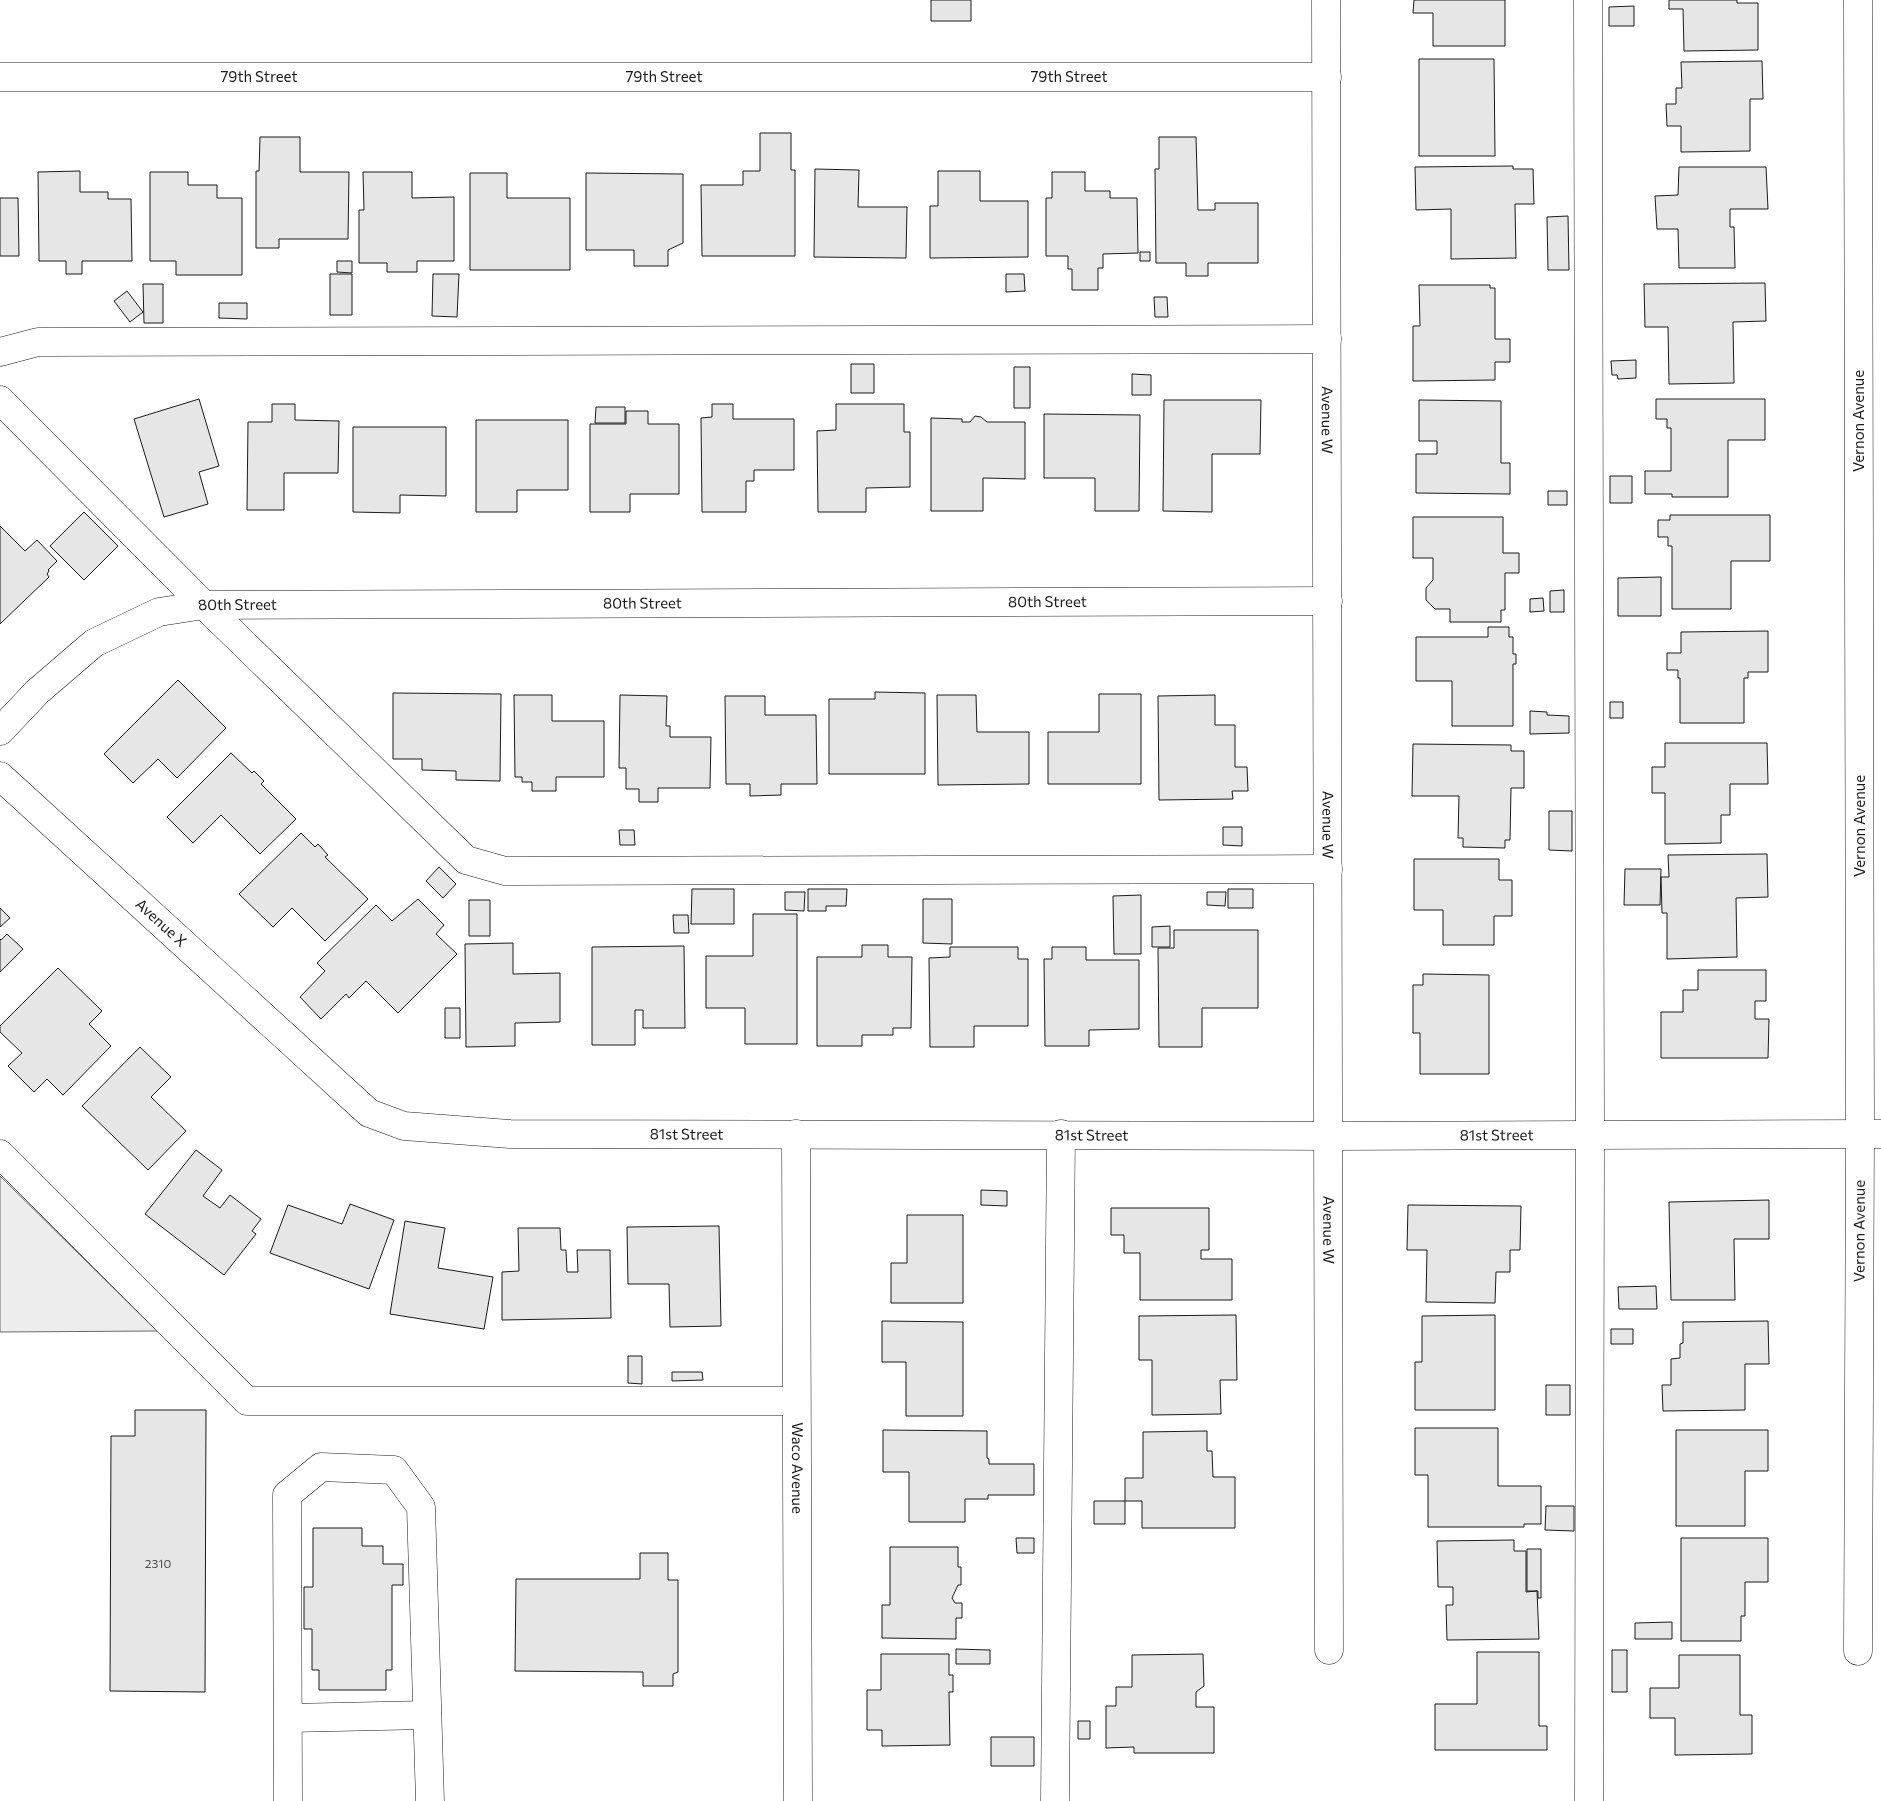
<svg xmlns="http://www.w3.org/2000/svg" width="1881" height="1801" font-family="Commissioner,sans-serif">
  <rect width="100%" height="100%" fill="#fff"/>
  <path fill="#ededed" stroke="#6a6a6a" d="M 0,1176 L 157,1331 L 0,1332 Z"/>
  <path fill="#e6e6e6" stroke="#1a1a1a" d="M 931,0 L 971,0 L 971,21 L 931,21 Z
    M 1414,0 L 1505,0 L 1505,46 L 1433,46 L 1433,13 L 1413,13 Z
    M 1669,0 L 1737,0 L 1737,3 L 1758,3 L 1758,50 L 1684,51 L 1683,9 L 1669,9 Z
    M 1634,6 L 1634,26 L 1609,26 L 1609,7 Z
    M 1419,59 L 1494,59 L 1495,156 L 1419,156 Z
    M 1762,61 L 1763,99 L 1750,99 L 1750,151 L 1681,152 L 1681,126 L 1667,126 L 1666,104 L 1676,104 L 1676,88 L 1682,88 L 1681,62 Z
    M 760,133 L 791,133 L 791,170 L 795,170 L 795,256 L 702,256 L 701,185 L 743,185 L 743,171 L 760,171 Z
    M 260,137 L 300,137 L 300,172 L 349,172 L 348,239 L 279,239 L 279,248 L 256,248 L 256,171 L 259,171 Z
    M 1159,137 L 1196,137 L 1198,210 L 1215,210 L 1215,203 L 1258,203 L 1258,263 L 1208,263 L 1208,276 L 1186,276 L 1186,263 L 1156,263 L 1155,169 L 1159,169 Z
    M 1513,166 L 1513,169 L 1533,169 L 1534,204 L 1515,204 L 1516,258 L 1451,259 L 1451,209 L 1416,210 L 1415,167 Z
    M 1679,167 L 1766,167 L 1768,209 L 1730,209 L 1730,227 L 1734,227 L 1735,268 L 1679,268 L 1678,229 L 1657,229 L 1655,196 L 1678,195 Z
    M 815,169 L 859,170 L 858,207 L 907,207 L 906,258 L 814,257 Z
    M 80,171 L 80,192 L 108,192 L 108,199 L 131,199 L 132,261 L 82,261 L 82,274 L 66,274 L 66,261 L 39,261 L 38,172 Z
    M 938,171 L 980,171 L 980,201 L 1028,201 L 1028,257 L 930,258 L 930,206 L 938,206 Z
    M 150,172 L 188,172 L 188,185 L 217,185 L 217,198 L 242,198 L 242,275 L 176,275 L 176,261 L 150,261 Z
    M 363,172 L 412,172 L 412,198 L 454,197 L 454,261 L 417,261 L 417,272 L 387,272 L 387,263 L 359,263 L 359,210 L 364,210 Z
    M 1052,172 L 1085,172 L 1085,191 L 1110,191 L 1110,198 L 1137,198 L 1138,253 L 1103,254 L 1103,268 L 1098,268 L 1098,290 L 1072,290 L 1072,269 L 1068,269 L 1068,256 L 1046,256 L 1046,198 L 1052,198 Z
    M 470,173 L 507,173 L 507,198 L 570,198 L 570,270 L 470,270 Z
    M 586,173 L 683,174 L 683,243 L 668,250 L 668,266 L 634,266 L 634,250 L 586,250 Z
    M 0,198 L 18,198 L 19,256 L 0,256 Z
    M 1568,216 L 1569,270 L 1548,270 L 1547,217 Z
    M 1140,252 L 1150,252 L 1150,261 L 1140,261 Z
    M 337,261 L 352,261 L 352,273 L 337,272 Z
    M 330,274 L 352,274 L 352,315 L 330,315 Z
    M 433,274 L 459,274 L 457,317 L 432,316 Z
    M 1006,274 L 1024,274 L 1025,291 L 1006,292 Z
    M 1765,283 L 1766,321 L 1733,322 L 1734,383 L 1669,384 L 1668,327 L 1645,327 L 1644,284 Z
    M 143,284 L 163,284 L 163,323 L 144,323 Z
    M 1419,285 L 1490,285 L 1490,288 L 1495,288 L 1495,339 L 1510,339 L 1510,362 L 1495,362 L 1495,380 L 1413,381 L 1413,326 L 1420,326 Z
    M 127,291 L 143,312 L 130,322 L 114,301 Z
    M 1154,297 L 1167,297 L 1168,317 L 1155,317 Z
    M 219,303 L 247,303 L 247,319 L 219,318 Z
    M 1636,360 L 1636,378 L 1618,379 L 1617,375 L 1612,375 L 1611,361 Z
    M 851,364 L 874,364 L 874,393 L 851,393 Z
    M 1014,367 L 1030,367 L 1030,408 L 1014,408 Z
    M 1132,374 L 1151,375 L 1151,395 L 1132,395 Z
    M 199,399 L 219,466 L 199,472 L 208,504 L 164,517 L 134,419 Z
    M 1656,399 L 1765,399 L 1765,440 L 1728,440 L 1728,497 L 1672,497 L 1672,494 L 1645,494 L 1645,471 L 1671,471 L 1671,428 L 1667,428 L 1667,419 L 1656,419 Z
    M 1164,400 L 1261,400 L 1260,454 L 1212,454 L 1212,512 L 1163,511 Z
    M 1419,400 L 1501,401 L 1501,463 L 1510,463 L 1510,494 L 1416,493 L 1416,454 L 1437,454 L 1437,441 L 1419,441 Z
    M 272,404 L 295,404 L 295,420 L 339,421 L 338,473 L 284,473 L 284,510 L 247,510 L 248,422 L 272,422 Z
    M 712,404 L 733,404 L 733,419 L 794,419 L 794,470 L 754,470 L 754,481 L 746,481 L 746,512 L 702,512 L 701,418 L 712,417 Z
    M 836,404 L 904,404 L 904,432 L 910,432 L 910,487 L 866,488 L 866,512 L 818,512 L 817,431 L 836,430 Z
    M 596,407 L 625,407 L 625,423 L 595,423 Z
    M 626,411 L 648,411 L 648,424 L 679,424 L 679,494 L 630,494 L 630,512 L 590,512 L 590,424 L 626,424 Z
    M 1044,414 L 1140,415 L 1139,511 L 1095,511 L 1095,478 L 1044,478 Z
    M 975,416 L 981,417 L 987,422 L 1025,422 L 1025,479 L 983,478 L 983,511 L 931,511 L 931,418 L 962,419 L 962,422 L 970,422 Z
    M 476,420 L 568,420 L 568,490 L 517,490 L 517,512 L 476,512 Z
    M 353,427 L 446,427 L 446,496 L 400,495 L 400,513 L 353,512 Z
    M 1610,476 L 1632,476 L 1632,503 L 1610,503 Z
    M 1548,491 L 1567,491 L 1567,505 L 1548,505 Z
    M 84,512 L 118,546 L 84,580 L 50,546 Z
    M 1670,515 L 1770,515 L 1770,561 L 1731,561 L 1731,609 L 1672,609 L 1672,546 L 1668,546 L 1668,537 L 1658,537 L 1658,520 L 1670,520 Z
    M 1413,517 L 1503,517 L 1503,553 L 1519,553 L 1519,573 L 1505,573 L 1505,610 L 1501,610 L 1501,622 L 1450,622 L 1450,609 L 1435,609 L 1426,600 L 1426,588 L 1433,580 L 1433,558 L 1413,558 Z
    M 0,526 L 25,551 L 37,540 L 57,561 L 48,570 L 49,571 L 47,574 L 49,577 L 0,624 Z
    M 1661,577 L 1661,616 L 1618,616 L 1618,578 Z
    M 1564,590 L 1564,612 L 1550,612 L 1550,591 Z
    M 1543,598 L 1544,611 L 1530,612 L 1530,599 Z
    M 1488,627 L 1509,627 L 1509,637 L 1513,637 L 1513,654 L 1516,654 L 1516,664 L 1513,664 L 1513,726 L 1452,726 L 1452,681 L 1416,681 L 1416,637 L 1488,637 Z
    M 1768,631 L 1768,672 L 1748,672 L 1748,678 L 1744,678 L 1744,723 L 1680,723 L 1680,678 L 1678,678 L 1678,670 L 1667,670 L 1667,653 L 1681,653 L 1681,632 Z
    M 178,680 L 226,728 L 177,778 L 158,759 L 133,783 L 104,754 Z
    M 875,692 L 925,693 L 925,774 L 829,774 L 829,699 L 875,699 Z
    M 393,693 L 501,694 L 500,781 L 456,780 L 456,771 L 422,770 L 422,759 L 393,759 Z
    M 1099,694 L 1141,694 L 1141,784 L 1048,784 L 1048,732 L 1099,732 Z
    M 514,695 L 552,695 L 552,721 L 604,721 L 604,777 L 556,777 L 556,791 L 532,791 L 532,782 L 522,782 L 522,777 L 515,777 Z
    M 620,695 L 667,696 L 666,726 L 670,726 L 670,737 L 711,737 L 710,788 L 658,788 L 658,802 L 639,802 L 639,789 L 626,789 L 626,768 L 619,768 Z
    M 937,695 L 976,695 L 977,732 L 1029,732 L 1029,784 L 938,785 Z
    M 1215,695 L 1215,725 L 1235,725 L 1235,767 L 1247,767 L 1248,791 L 1232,791 L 1233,799 L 1159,800 L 1158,696 Z
    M 725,696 L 765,696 L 765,715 L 816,715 L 817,784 L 781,784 L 781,795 L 750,796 L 750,784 L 726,784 Z
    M 1610,702 L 1623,702 L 1623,718 L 1610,718 Z
    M 1530,711 L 1547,712 L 1547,715 L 1569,716 L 1569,733 L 1530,734 Z
    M 1665,743 L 1767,743 L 1768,784 L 1730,784 L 1730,815 L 1721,815 L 1721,843 L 1665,844 L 1665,793 L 1652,793 L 1652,767 L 1665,767 Z
    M 1413,744 L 1511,745 L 1511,751 L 1524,751 L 1524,788 L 1511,788 L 1510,840 L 1505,840 L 1505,848 L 1463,847 L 1463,838 L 1458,838 L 1459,796 L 1412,796 Z
    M 231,753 L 252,773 L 254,771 L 264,781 L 261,784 L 296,819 L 260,854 L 221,815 L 193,843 L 167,817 Z
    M 1549,811 L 1572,811 L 1572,851 L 1549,850 Z
    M 1223,827 L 1242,827 L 1242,846 L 1223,845 Z
    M 619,830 L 634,830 L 635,845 L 620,845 Z
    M 301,833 L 315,847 L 318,844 L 328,855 L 325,857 L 368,899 L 325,941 L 292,908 L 273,927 L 239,894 Z
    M 1767,854 L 1768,897 L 1736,898 L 1737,957 L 1667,959 L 1667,913 L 1662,913 L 1661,877 L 1669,877 L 1668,855 Z
    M 1414,859 L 1499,859 L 1499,880 L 1512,880 L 1512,916 L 1494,916 L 1494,945 L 1443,945 L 1443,910 L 1414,910 Z
    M 439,867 L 456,884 L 443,898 L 426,881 Z
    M 1625,869 L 1661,869 L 1660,905 L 1624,905 Z
    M 692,889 L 734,889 L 734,924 L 691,924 Z
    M 808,889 L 847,889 L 846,906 L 826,906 L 826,911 L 808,911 Z
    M 1228,889 L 1253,889 L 1253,908 L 1228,908 Z
    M 785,892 L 805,892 L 804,911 L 785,910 Z
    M 1207,892 L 1226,892 L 1225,906 L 1207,905 Z
    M 1141,895 L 1141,954 L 1114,954 L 1113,896 Z
    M 418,899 L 444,925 L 436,934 L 457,954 L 398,1013 L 366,981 L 349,998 L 346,994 L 321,1019 L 300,997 L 325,971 L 317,963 L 376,905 L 392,921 Z
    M 923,899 L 952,899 L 952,944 L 923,943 Z
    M 469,900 L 490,900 L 490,936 L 469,936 Z
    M 0,908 L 10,918 L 0,927 Z
    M 753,914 L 797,914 L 797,1044 L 745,1044 L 745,1008 L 706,1008 L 706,956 L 753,956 Z
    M 673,915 L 688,915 L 689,933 L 674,933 Z
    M 1170,926 L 1170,947 L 1152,947 L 1152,927 Z
    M 1174,930 L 1258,930 L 1258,1008 L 1202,1008 L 1202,1047 L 1159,1047 L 1158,948 L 1174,948 Z
    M 7,934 L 23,949 L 0,972 L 0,939 L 1,940 Z
    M 513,943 L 513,974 L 560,973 L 560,1022 L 515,1023 L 515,1046 L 466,1047 L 465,944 Z
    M 862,945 L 888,945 L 888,957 L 912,957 L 911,1028 L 893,1028 L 893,1035 L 862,1035 L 862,1046 L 817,1046 L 817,957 L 862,957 Z
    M 684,946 L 685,1028 L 643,1028 L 643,1010 L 635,1010 L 635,1045 L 592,1045 L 592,947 Z
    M 950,947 L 1018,947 L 1018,959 L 1028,959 L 1028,1026 L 974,1026 L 974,1047 L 930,1047 L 929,958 L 950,957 Z
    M 1052,947 L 1086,947 L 1086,960 L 1139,960 L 1139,1029 L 1089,1030 L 1089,1046 L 1045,1046 L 1044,959 L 1052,959 Z
    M 58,968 L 102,1011 L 89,1024 L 111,1046 L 63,1095 L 47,1079 L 34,1092 L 8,1066 L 22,1053 L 0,1032 L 0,1026 Z
    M 1698,970 L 1766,970 L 1766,1001 L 1755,1001 L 1755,1019 L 1769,1019 L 1768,1058 L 1661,1058 L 1661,1012 L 1683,1012 L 1683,990 L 1698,990 Z
    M 1423,974 L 1489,975 L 1489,1074 L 1420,1074 L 1420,1033 L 1413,1033 L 1413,985 L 1423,985 Z
    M 445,1008 L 460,1008 L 460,1038 L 445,1038 Z
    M 140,1047 L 171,1077 L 151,1097 L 186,1131 L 148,1170 L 82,1106 Z
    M 196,1150 L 222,1170 L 203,1196 L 220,1208 L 230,1195 L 261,1219 L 252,1231 L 256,1234 L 224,1275 L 145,1214 Z
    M 981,1190 L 1007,1191 L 1007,1206 L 981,1205 Z
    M 1769,1200 L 1769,1239 L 1734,1239 L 1735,1300 L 1671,1300 L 1669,1202 Z
    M 350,1204 L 394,1220 L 369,1289 L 270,1253 L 288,1205 L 342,1224 Z
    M 1408,1205 L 1521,1206 L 1520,1250 L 1510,1250 L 1510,1272 L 1496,1272 L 1495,1303 L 1426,1302 L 1427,1250 L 1407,1250 Z
    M 1111,1208 L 1209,1208 L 1209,1250 L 1201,1250 L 1201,1259 L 1232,1259 L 1232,1300 L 1140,1300 L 1140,1253 L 1124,1253 L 1124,1235 L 1111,1235 Z
    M 907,1215 L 963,1215 L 963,1303 L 891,1303 L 891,1263 L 907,1263 Z
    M 405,1221 L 445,1228 L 438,1268 L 493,1277 L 484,1329 L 390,1314 Z
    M 719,1226 L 721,1326 L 670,1327 L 669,1284 L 628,1284 L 627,1227 Z
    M 518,1228 L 560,1228 L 561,1250 L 566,1250 L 567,1272 L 578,1272 L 577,1250 L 610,1250 L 611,1318 L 502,1320 L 502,1272 L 519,1271 Z
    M 1656,1286 L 1657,1309 L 1619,1309 L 1618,1287 Z
    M 1236,1315 L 1237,1380 L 1220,1380 L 1221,1414 L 1152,1415 L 1152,1360 L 1139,1360 L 1139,1316 Z
    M 1495,1315 L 1495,1410 L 1415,1410 L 1415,1362 L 1422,1362 L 1422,1316 Z
    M 882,1321 L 963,1322 L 963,1416 L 906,1416 L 906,1362 L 882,1362 Z
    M 1768,1321 L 1769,1364 L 1745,1364 L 1745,1410 L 1663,1411 L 1662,1385 L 1671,1385 L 1671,1359 L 1680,1358 L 1680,1344 L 1683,1343 L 1683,1322 Z
    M 1611,1329 L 1633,1329 L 1633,1344 L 1611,1344 Z
    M 628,1356 L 642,1356 L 642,1384 L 628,1383 Z
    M 672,1372 L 702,1372 L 703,1380 L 672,1381 Z
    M 1546,1385 L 1570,1385 L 1570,1415 L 1546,1415 Z
    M 135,1410 L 206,1410 L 205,1692 L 110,1691 L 111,1436 L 135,1436 Z
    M 1415,1428 L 1498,1428 L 1498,1486 L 1541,1486 L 1541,1524 L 1524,1524 L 1524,1527 L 1428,1527 L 1428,1475 L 1415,1475 Z
    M 883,1430 L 987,1431 L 987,1458 L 989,1459 L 989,1464 L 1034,1464 L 1034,1495 L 988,1495 L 988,1499 L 965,1499 L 965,1522 L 909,1522 L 909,1472 L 883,1472 Z
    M 1676,1430 L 1768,1430 L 1768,1471 L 1745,1471 L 1745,1526 L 1676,1526 Z
    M 1207,1431 L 1207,1451 L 1212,1451 L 1213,1477 L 1235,1477 L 1235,1528 L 1142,1528 L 1142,1501 L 1125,1501 L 1125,1478 L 1143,1478 L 1143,1432 Z
    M 1094,1501 L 1125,1501 L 1125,1524 L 1094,1524 Z
    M 1546,1506 L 1574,1506 L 1574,1531 L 1545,1530 Z
    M 313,1528 L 362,1528 L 362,1546 L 383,1546 L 383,1564 L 403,1564 L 403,1585 L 392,1585 L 392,1670 L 386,1670 L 386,1690 L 319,1690 L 319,1670 L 312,1670 L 312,1629 L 304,1629 L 304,1587 L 313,1587 Z
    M 1016,1538 L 1034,1538 L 1034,1553 L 1017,1553 Z
    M 1681,1538 L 1768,1538 L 1768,1582 L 1745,1582 L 1745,1616 L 1741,1616 L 1741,1641 L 1681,1641 Z
    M 1514,1540 L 1514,1551 L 1526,1551 L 1526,1592 L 1537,1591 L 1539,1639 L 1447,1640 L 1446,1605 L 1453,1605 L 1453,1587 L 1438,1587 L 1437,1541 Z
    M 890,1547 L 958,1547 L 958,1567 L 961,1567 L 961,1585 L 958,1585 L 952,1598 L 955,1603 L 962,1603 L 962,1618 L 956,1618 L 956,1639 L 882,1638 L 882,1605 L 890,1605 Z
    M 1527,1549 L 1541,1549 L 1541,1598 L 1538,1598 L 1538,1591 L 1527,1591 Z
    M 640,1553 L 668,1553 L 668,1580 L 678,1580 L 678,1672 L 673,1674 L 673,1686 L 643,1686 L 643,1672 L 515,1671 L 516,1579 L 640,1579 Z
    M 1672,1622 L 1672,1639 L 1635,1639 L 1635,1623 Z
    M 956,1649 L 990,1650 L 990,1664 L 956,1664 Z
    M 1612,1650 L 1627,1650 L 1627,1692 L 1612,1692 Z
    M 1477,1652 L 1539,1652 L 1539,1726 L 1547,1726 L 1547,1750 L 1435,1750 L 1435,1704 L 1477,1704 Z
    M 881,1654 L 949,1654 L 949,1675 L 953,1675 L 953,1692 L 949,1692 L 950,1745 L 882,1746 L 882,1730 L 867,1730 L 867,1690 L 881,1690 Z
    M 1203,1654 L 1204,1686 L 1196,1692 L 1196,1707 L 1214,1707 L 1214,1753 L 1134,1753 L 1134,1747 L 1106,1748 L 1106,1706 L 1116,1706 L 1116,1687 L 1132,1687 L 1132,1655 Z
    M 1679,1655 L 1740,1655 L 1740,1715 L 1752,1715 L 1752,1754 L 1675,1755 L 1675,1718 L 1650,1718 L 1650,1688 L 1679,1688 Z
    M 1078,1721 L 1090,1721 L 1090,1739 L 1078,1739 Z
    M 991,1737 L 1034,1737 L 1034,1766 L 991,1766 Z"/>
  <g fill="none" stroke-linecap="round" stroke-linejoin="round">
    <defs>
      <g id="minor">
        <path id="s1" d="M 1326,0 L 1329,1650"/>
        <path d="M 1588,0 L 1590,1136 L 1589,1801"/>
        <path id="s2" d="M 0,77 L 1327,77"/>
        <path d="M 0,352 L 38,342 L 1327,339"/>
        <path d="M 0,400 L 204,605 L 466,860 L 505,871 L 1328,869"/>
        <path id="s3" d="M 0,731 L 37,692 L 94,643 L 159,612 L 204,605 L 1328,601"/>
        <path id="s4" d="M 0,776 L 369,1113 L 404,1126 L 510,1134 L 1329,1136 L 1881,1134"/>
        <path id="s5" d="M 796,1134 L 798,1801"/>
        <path d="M 0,1154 L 247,1401 L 796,1401"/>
        <path id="s6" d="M 1858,1651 L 1860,1134 L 1858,0"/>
        <path d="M 289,1718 L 427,1715"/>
        <path d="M 288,1801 L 287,1495 L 321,1467 L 394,1470 L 421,1507 L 430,1801"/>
        <path d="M 1055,1801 L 1061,1134"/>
      </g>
    </defs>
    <use href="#minor" stroke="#1a1a1a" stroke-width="29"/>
    <use href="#minor" stroke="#fff" stroke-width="28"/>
  </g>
  <g text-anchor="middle" stroke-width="4" stroke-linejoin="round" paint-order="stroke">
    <g font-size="12" fill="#4d4d4d">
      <text x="158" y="1568">2310</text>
    </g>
    <g font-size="15" fill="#1a1a1a" stroke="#fff">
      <text dy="5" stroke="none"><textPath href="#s2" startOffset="259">79th Street</textPath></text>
      <text dy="5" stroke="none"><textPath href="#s2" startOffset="664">79th Street</textPath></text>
      <text dy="5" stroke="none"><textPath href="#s2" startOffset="1069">79th Street</textPath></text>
      <text dy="5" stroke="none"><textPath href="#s1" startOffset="420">Avenue W</textPath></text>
      <text transform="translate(1859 421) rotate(-90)" y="5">Vernon Avenue</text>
      <text dy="5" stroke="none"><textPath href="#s3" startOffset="1090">80th Street</textPath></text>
      <text dy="5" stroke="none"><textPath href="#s3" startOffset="685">80th Street</textPath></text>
      <text dy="5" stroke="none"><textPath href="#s3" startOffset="280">80th Street</textPath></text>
      <text dy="5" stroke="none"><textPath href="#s1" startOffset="825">Avenue W</textPath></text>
      <text transform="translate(1860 826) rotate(-90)" y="5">Vernon Avenue</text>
      <text dy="5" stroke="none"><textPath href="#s4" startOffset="218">Avenue X</textPath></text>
      <text dy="5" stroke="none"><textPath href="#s4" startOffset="820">81st Street</textPath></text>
      <text dy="5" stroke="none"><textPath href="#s4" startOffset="1225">81st Street</textPath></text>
      <text dy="5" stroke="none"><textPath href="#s4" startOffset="1630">81st Street</textPath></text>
      <text dy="5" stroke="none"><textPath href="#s1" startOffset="1230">Avenue W</textPath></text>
      <text dy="5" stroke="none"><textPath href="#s6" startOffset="420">Vernon Avenue</textPath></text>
      <text dy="5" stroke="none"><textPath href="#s5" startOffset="334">Waco Avenue</textPath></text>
    </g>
  </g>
</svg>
